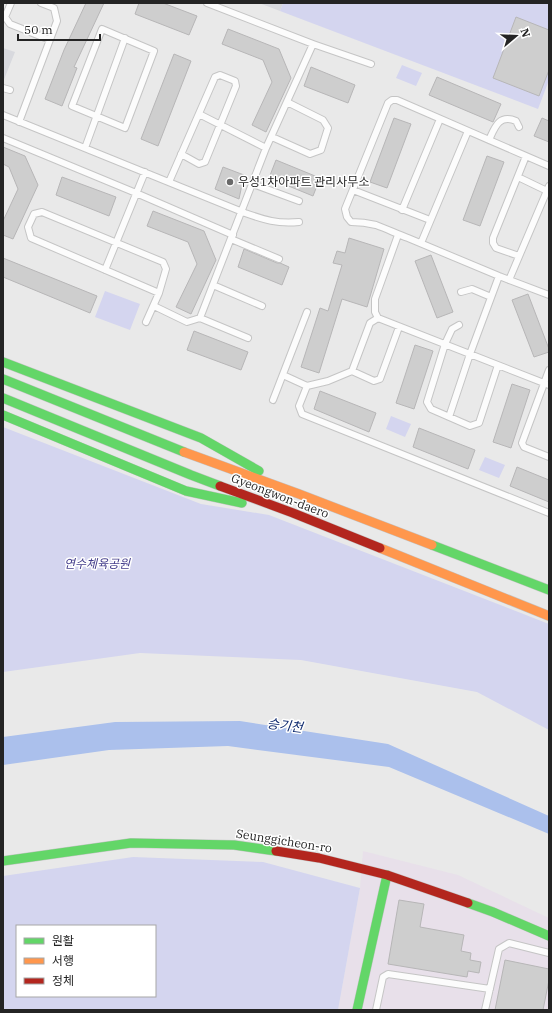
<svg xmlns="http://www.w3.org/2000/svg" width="552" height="1013" font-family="'IBM Plex Serif','Noto Sans KR',serif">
  <rect width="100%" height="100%" fill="#e9e9e9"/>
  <path fill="#d8d9de" d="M 259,3 L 283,3 L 280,11 Z
    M 3,48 L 15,52 L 3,82 Z"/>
  <path fill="#e8e0ea" d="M 363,851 L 458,875 L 549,918 L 549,1010 L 338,1010 L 360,888 Z"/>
  <path fill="#d4d5ef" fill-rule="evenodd" d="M 283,3 L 549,3 L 549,80 L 538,109 L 280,11 Z
    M 402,65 L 422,73 L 416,86 L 396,78 Z
    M 105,291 L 140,304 L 130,330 L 95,317 Z
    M 391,416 L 411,424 L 405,437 L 386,429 Z
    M 3,427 L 201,504 L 269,515 L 549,624 L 549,730 L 477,692 L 301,660 L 140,653 L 3,672 Z
    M 485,457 L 505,465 L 499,478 L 479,470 Z
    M 133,857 L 263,862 L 360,888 L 338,1010 L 3,1010 L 3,876 ZM 17,926 L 155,926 L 155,996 L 17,996 Z"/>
  <path fill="#abc0ec" d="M 240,721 L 388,744 L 549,816 L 549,834 L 389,767 L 228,746 L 109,750 L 3,765 L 3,737 L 115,722 Z"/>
  <path fill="#cecece" stroke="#b7b6b7" d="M 86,3 L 104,3 L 74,67 L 77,68 L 62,106 L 45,99 L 64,50 Z
    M 139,3 L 163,3 L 197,16 L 189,35 L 135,14 Z
    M 516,17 L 549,30 L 549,70 L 539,96 L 493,78 Z
    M 228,29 L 279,49 L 291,78 L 266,132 L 252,125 L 272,82 L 263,60 L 222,44 Z
    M 174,54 L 191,61 L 158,146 L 141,139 Z
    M 311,67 L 355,85 L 348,103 L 304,86 Z
    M 437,77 L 501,104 L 493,122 L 429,95 Z
    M 394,118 L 411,124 L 387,188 L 370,182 Z
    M 542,118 L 549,121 L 549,142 L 534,136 Z
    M 3,147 L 25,156 L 38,185 L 13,239 L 3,235 L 3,221 L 18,189 L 9,167 L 3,164 Z
    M 487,156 L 504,162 L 480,226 L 463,220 Z
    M 276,160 L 320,178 L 313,196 L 269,178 Z
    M 223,167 L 244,175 L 239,199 L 215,189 Z
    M 62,177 L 116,197 L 109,216 L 56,195 Z
    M 153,211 L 204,231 L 216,260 L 191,314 L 176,307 L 197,264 L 188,242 L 147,226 Z
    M 349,238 L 384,249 L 367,307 L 342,299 L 319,373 L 301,367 L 320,308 L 328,311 L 342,265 L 333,263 L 337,251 L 345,253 Z
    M 244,249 L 277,263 L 280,263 L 289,267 L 282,285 L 238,267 Z
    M 431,255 L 453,312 L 437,318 L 415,261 Z
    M 3,258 L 97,296 L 90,313 L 3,277 Z
    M 528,294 L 549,349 L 549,352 L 534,357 L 512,300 Z
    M 194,331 L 248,352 L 241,370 L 187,350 Z
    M 415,345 L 433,351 L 414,409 L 396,403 Z
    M 512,384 L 530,390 L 511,448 L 493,442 Z
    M 320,391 L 376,413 L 369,432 L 314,409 Z
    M 419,428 L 475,450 L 468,469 L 413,447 Z
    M 517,467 L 549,480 L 549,502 L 510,486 Z
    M 399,900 L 424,904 L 420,927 L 464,935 L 461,951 L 471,953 L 470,960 L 481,962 L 479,973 L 468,971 L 467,977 L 388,964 Z
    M 505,960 L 549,969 L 549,980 L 543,1010 L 495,1010 Z"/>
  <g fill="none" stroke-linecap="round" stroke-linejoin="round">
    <defs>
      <path id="lane" d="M 11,3 L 5,17 L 10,24 L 50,40
        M 207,3 L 313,44 L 371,64
        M 102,29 L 154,51 L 125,128 L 72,106 Z
        M 3,88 L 10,90
        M 199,114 L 266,148
        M 3,115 L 245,213 C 265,220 277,224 299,222
        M 19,122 L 57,21 L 54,8 L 41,3
        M 272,137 L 310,154 L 321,150 L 328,128 L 323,120 L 287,102
        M 3,138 L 136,193 L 233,235
        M 489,140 C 495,127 499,114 516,121 L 519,127
        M 85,148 L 125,38
        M 549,166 L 397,100 L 392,100 L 388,103 L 345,209 L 347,217 L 351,222 C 359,222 368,223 376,225 C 387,229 397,234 408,238 L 499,276 L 549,295
        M 518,177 L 547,191
        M 169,182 L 215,77 L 220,75 L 235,81 L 236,86 L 205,162 L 199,164 L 181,154
        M 253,184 L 299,201
        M 353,190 L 430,220
        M 402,210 L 440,119
        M 398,235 L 375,299 L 375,312 L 378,318 L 549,385
        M 231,239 L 279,259
        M 421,243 L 468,131
        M 519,256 L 496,248 L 493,243 L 493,238 L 526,156
        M 105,270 L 145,172
        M 509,280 L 549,186
        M 213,285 L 262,306
        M 461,292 L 472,289 L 491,297
        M 154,306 L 187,322 L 200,318 L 266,148 L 313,44
        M 200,318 L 248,338
        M 146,322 L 159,293 L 166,269 L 163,262 L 42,212 L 34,214 L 28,227 L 31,238 L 159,293
        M 459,325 L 452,329 L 445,344 L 427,402 L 431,409 L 470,426 L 479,423 L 498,365
        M 549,370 L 522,443 L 524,447 L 549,457
        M 352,371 L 370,323 L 378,318
        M 283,375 L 307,386 L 328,381 L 352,371 L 374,381 L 380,379 L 399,327
        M 307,386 L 299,406 L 302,414 L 549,513
        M 273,400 L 307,312
        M 449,417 L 470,354 L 499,276
        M 376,1010 L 383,977 L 388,974 L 490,989
        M 485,1010 L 499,949 L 509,943 L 549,953"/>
      <path id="fast" d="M 3,362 L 201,438 L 259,471
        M 3,379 L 184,452
        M 3,398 L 191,475 L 220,486
        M 3,415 L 186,491 L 242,503
        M 432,545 L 549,590
        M 3,861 L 131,843 L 234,845 L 276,851
        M 468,903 L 493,912 L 549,936
        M 357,1010 L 387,875"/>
      <path id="slow" d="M 184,452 L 299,494 L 432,545
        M 380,548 L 549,616"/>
      <path id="jam" d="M 220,486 L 293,513 L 380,548
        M 276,851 L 319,858 L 387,875 L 468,903"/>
    </defs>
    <use href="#lane" stroke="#c5c5c5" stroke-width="8"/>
    <use href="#fast" stroke="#c5c5c5" stroke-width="10"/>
    <use href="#slow" stroke="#c5c5c5" stroke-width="10"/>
    <use href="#jam" stroke="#c5c5c5" stroke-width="10"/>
    <use href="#lane" stroke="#fcfcfc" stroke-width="6"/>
    <use href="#fast" stroke="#63d668" stroke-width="9"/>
    <use href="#slow" stroke="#ff974d" stroke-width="9"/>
    <use href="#jam" stroke="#b3261e" stroke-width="9"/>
  </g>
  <circle fill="#696969" stroke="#fff" stroke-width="1.5" cx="230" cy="182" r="4"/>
  <g text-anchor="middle" stroke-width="3" stroke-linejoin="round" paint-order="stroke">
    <g font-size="12" fill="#242424" stroke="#fff" text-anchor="start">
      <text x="238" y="186">우성1차아파트 관리사무소</text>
    </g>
    <g font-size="12" fill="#242424" stroke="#fff">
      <text transform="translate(280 496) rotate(21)" y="4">Gyeongwon-daero</text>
      <text transform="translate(284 841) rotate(9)" y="4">Seunggicheon-ro</text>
    </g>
    <g font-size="12" font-style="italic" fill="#433d8b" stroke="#fff">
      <text x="97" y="568">연수체육공원</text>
    </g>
    <g font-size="13" font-style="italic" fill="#0d296f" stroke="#fff">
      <text transform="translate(285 725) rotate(7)" y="5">승기천</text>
    </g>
  </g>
  <rect width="552" height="1013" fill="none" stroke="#242424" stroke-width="8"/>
  <rect x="16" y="925" width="140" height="72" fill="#ffffff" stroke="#a7a7a7"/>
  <rect x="24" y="938" width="20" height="6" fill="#63d668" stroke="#a7a7a7"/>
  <text x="52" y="945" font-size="12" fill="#242424">원활</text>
  <rect x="24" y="958" width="20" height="6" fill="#ff974d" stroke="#a7a7a7"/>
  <text x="52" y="965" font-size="12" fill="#242424">서행</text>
  <rect x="24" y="978" width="20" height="6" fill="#b3261e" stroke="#a7a7a7"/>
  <text x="52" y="985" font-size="12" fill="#242424">정체</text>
  <g transform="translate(516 36) rotate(71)" stroke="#ffffff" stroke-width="3" paint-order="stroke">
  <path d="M0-3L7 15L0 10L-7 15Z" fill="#242424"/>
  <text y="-6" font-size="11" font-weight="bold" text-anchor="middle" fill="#242424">N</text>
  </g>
  <path d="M18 34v6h82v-6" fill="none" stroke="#242424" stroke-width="2"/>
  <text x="24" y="34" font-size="12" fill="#242424" stroke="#ffffff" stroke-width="3" paint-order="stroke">50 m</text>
</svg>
